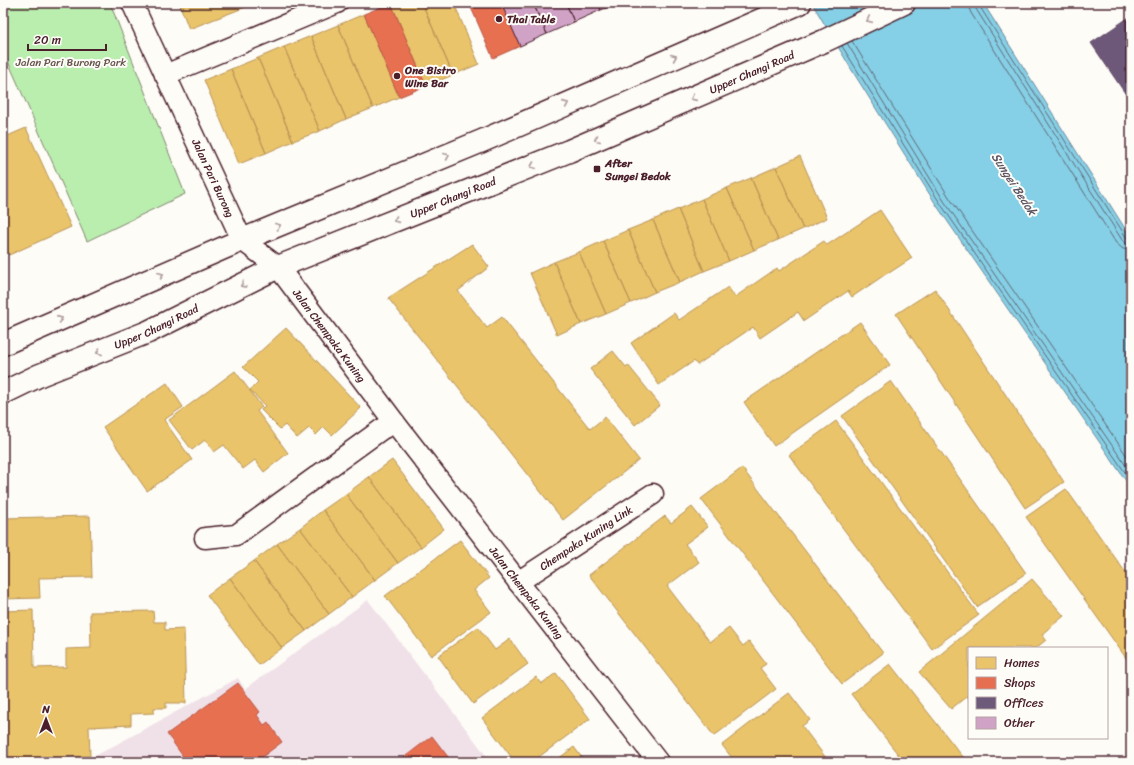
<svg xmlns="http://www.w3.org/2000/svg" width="1134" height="765" font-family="Sriracha,sans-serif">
  <rect width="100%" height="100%" fill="#fdfcf7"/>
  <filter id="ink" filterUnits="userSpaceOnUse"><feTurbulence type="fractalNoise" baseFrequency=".025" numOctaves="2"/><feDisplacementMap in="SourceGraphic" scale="8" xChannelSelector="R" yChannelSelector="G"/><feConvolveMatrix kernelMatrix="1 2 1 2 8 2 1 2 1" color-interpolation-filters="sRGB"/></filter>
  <g filter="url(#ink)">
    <path fill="#f0e1e8" d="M 368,600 L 491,762 L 84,762 L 238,678 L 245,689 Z"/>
    <path fill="#baeeaf" stroke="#82866d" d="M 3,3 L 110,3 L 185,194 L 87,241 L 3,50 Z"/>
    <path fill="#85d0e6" stroke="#6d899b" d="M 812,3 L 983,3 L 1131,238 L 1131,488 L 937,206 L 853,72 Z"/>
    <path fill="#e9c46a" stroke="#b99257" d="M 179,3 L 256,3 L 189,29 Z
      M 391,3 L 422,3 L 453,75 L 426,86 Z
      M 422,3 L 454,3 L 479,64 L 453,75 Z
      M 364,14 L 399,97 L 373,108 L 338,25 Z
      M 338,25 L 373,108 L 346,119 L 311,36 Z
      M 311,36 L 346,119 L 320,131 L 284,47 Z
      M 284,47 L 320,131 L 293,141 L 258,58 Z
      M 258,58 L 293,141 L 266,153 L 231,69 Z
      M 231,69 L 266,153 L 239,164 L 204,80 Z
      M 26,128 L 71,227 L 9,255 L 6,247 L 3,248 L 3,138 Z
      M 800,156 L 827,218 L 803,229 L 776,167 Z
      M 776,167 L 803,229 L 778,240 L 751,178 Z
      M 751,178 L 778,240 L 754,250 L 727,188 Z
      M 727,188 L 754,250 L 729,261 L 702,199 Z
      M 702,199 L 729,261 L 704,271 L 678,209 Z
      M 678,209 L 704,271 L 680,282 L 653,220 Z
      M 880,210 L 912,258 L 889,273 L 889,272 L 852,297 L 848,291 L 804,321 L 798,312 L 760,338 L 753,327 L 697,365 L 694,361 L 659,385 L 631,343 L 674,313 L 679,320 L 728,287 L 735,297 L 777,268 L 779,271 L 824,241 L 827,245 Z
      M 653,220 L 680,282 L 655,292 L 628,230 Z
      M 628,230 L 655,292 L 631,303 L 603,241 Z
      M 603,241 L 631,303 L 606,314 L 579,252 Z
      M 472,244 L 489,267 L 458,291 L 487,328 L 502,317 L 590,429 L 605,417 L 639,460 L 563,520 L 388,298 Z
      M 579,252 L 606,314 L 581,324 L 554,262 Z
      M 554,262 L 581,324 L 557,335 L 530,273 Z
      M 935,289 L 1064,482 L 1025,508 L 896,314 Z
      M 860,322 L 890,365 L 774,446 L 744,402 Z
      M 286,328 L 361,408 L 332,435 L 324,427 L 316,435 L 309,428 L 297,438 L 285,425 L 280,429 L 261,410 L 265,406 L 250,390 L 258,382 L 243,367 Z
      M 613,351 L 626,367 L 628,365 L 660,405 L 635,425 L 590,369 Z
      M 235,371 L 262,407 L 257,411 L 288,453 L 264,472 L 255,460 L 243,469 L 224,445 L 214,452 L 205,440 L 192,450 L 169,420 Z
      M 891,381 L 1026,573 L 977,607 L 842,416 Z
      M 167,383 L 183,407 L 164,420 L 192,460 L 147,491 L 103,427 Z
      M 836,421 L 979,615 L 932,649 L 789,455 Z
      M 392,460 L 444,529 L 421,547 L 369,477 Z
      M 742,468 L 883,653 L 842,684 L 701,499 Z
      M 369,477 L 421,547 L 398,563 L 346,494 Z
      M 1066,489 L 1131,580 L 1131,665 L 1026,517 Z
      M 346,494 L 398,563 L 375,580 L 323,510 Z
      M 692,507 L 708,527 L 685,544 L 699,562 L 667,586 L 710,642 L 729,628 L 743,646 L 749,641 L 766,664 L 760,668 L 776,689 L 714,736 L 589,575 L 665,516 L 671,523 Z
      M 323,510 L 375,580 L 352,597 L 300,528 Z
      M 90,516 L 92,577 L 39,578 L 40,598 L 3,599 L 3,518 Z
      M 300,528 L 352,597 L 329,614 L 277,544 Z
      M 460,540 L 489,578 L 474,590 L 491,612 L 431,656 L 385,596 Z
      M 277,544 L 329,614 L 306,631 L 254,561 Z
      M 254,561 L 306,631 L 282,648 L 230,578 Z
      M 230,578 L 282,648 L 259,665 L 207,595 Z
      M 1032,579 L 1064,616 L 1042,634 L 1046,640 L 1036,648 L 969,648 L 969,699 L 967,696 L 951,709 L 919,672 Z
      M 33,610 L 34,668 L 66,667 L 66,649 L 91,648 L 90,612 L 153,611 L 154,622 L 165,622 L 165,630 L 184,629 L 186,703 L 166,703 L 166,708 L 154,708 L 154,713 L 131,714 L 131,725 L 89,727 L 90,756 L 64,757 L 64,762 L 3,762 L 3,611 Z
      M 478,627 L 495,650 L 510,639 L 528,664 L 473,704 L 438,656 Z
      M 890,664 L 967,762 L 904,762 L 851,694 Z
      M 556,673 L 590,719 L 532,762 L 515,762 L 482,718 L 536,677 L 541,684 Z
      M 789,693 L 810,720 L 802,726 L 829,762 L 735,762 L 722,745 Z
      M 574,747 L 585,762 L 554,762 Z"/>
    <path fill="#e76f51" stroke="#b85746" d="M 391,3 L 426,86 L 399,97 L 364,14 Z
      M 469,3 L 501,3 L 520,46 L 493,58 Z
      M 238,683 L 260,712 L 257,715 L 264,725 L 268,722 L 282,742 L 258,760 L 259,762 L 196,762 L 194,759 L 191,762 L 187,762 L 167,734 Z
      M 432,736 L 452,762 L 398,762 Z"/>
    <path fill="#6d597a" stroke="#624862" d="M 1131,16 L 1131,102 L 1091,43 Z"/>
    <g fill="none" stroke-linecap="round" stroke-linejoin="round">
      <path stroke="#626676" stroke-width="1" d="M 968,3 L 969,8 L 971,13 L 1116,243 L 1123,249 L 1131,250
        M 974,3 L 976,9 L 1122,240 L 1126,243 L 1131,244
        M 979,3 L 980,7 L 1126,237 L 1128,239 L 1131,239
        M 852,41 L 949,197 L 1131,462
        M 847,43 L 944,201 L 1131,473
        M 842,46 L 940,203 L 1131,481"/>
    </g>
    <path fill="#d0a3c6" stroke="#4a1f2b" d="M 501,3 L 533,3 L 547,34 L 520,46 Z
      M 533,3 L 566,3 L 574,22 L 547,34 Z
      M 566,3 L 598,3 L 601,10 L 574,22 Z
      M 598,3 L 619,3 L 601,10 Z"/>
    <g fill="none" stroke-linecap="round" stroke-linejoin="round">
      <defs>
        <g id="minor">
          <path id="s1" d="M 132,3 L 242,240 L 278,267 L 395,423 L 658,762"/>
          <path d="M 165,75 L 337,3"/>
          <path d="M 205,538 L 236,535 L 382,429 L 395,423"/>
          <path id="s2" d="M 518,582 L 653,494"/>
        </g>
        <g id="tertiary">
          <path d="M 3,344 L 242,240 L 482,141 L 800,3"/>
          <path id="s3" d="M 3,393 L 40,375 L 148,332 L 278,267 L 569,151 L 824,41 L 904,3"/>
        </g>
      </defs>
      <use href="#minor" stroke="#4a1f2b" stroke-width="23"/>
      <use href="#tertiary" stroke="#4a1f2b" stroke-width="25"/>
      <use href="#minor" stroke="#fdfcf7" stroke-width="20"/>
      <use href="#tertiary" stroke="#fdfcf7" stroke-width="22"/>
    </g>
    <defs><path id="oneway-chevron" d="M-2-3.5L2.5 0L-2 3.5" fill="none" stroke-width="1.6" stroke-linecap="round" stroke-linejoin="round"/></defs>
    <g stroke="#ac999b">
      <use href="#oneway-chevron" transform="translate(869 20) rotate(155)"/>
      <use href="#oneway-chevron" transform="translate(674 57) rotate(-23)"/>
      <use href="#oneway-chevron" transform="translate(693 98) rotate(156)"/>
      <use href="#oneway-chevron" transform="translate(566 104) rotate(-24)"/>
      <use href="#oneway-chevron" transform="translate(597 139) rotate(157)"/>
      <use href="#oneway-chevron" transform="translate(447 156) rotate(-23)"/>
      <use href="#oneway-chevron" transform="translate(533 166) rotate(158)"/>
      <use href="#oneway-chevron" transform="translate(396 220) rotate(158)"/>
      <use href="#oneway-chevron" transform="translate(278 226) rotate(-22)"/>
      <use href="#oneway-chevron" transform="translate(161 275) rotate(-23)"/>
      <use href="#oneway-chevron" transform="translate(243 285) rotate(153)"/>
      <use href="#oneway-chevron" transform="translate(60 319) rotate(-24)"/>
      <use href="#oneway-chevron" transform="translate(99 352) rotate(158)"/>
    </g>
  </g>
  <g fill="#4a1f2b" stroke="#fdfcf7" stroke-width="1.5">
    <circle cx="499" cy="19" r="4"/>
    <circle cx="397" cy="76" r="4"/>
    <rect x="593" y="165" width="8" height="8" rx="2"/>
  </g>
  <g text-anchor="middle" stroke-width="4" stroke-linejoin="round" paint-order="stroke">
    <g font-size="11" font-weight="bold" fill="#4a1f2b" stroke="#fdfcf7" text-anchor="start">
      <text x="507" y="23">Thai Table</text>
      <text x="405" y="74">One Bistro<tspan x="405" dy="13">Wine Bar</tspan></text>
      <text x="605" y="167">After<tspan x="605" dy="13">Sungei Bedok</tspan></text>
    </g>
    <g font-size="11" fill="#66534c" stroke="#fdfcf7">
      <text x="71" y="66">Jalan Pari Burong Park</text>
    </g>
    <g font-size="11" fill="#4a1f2b" stroke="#fdfcf7">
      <text dy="4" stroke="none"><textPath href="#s3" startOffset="815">Upper Changi Road</textPath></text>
      <text dy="4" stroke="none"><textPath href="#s1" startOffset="193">Jalan Pari Burong</textPath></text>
      <text dy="4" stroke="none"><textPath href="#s3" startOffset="491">Upper Changi Road</textPath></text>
      <text dy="4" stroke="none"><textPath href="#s3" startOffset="167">Upper Changi Road</textPath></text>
      <text dy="4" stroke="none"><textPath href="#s1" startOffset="392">Jalan Chempaka Kuning</textPath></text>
      <text dy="4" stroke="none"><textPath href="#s2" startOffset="81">Chempaka Kuning Link</textPath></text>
      <text dy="4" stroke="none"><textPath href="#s1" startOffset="716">Jalan Chempaka Kuning</textPath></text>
    </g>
    <g font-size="12" font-style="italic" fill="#5c5463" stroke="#fdfcf7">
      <text transform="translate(1014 184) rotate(57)" y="4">Sungei Bedok</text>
    </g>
  </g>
  <rect width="1134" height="765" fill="none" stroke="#fdfcf7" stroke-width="16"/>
  <rect x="8" y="8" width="1118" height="749" fill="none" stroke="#4a1f2b" stroke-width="1.5" filter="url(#ink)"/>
  <rect x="968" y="647" width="140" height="92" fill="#fdfcf7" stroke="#b5a4a5"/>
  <rect x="976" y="657" width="20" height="12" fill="#e9c46a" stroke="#b5a4a5"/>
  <text x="1004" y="667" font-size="12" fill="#4a1f2b">Homes</text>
  <rect x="976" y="677" width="20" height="12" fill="#e76f51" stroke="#b5a4a5"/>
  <text x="1004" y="687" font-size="12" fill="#4a1f2b">Shops</text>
  <rect x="976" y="697" width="20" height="12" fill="#6d597a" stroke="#b5a4a5"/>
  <text x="1004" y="707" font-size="12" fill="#4a1f2b">Offices</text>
  <rect x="976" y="717" width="20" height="12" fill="#d0a3c6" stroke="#b5a4a5"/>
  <text x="1004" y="727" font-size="12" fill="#4a1f2b">Other</text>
  <g transform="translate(46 719)" stroke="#fdfcf7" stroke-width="3" paint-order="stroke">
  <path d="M0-3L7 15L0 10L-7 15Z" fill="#4a1f2b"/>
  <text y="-6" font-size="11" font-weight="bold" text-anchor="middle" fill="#4a1f2b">N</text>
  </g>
  <path d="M28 44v6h78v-6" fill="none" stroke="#4a1f2b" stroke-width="2"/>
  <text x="34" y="44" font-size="12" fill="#4a1f2b" stroke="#fdfcf7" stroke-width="3" paint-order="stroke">20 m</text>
</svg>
